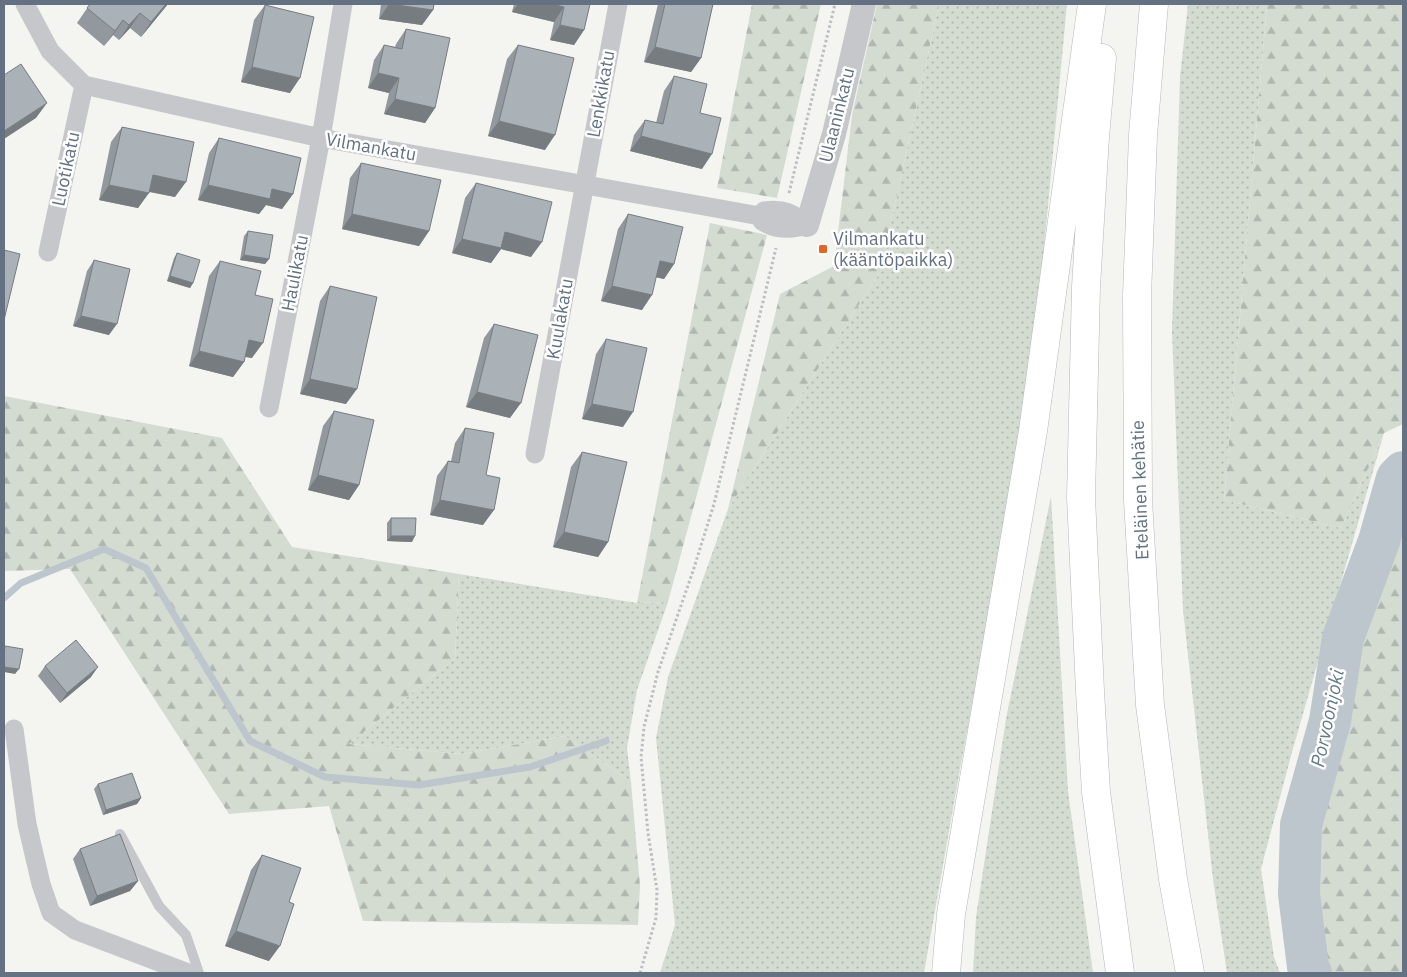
<svg xmlns="http://www.w3.org/2000/svg" width="1407" height="977" font-family="'IBM Plex Sans',sans-serif">
  <defs>
    <pattern id="green-dots" width="8" height="8" patternUnits="userSpaceOnUse" patternTransform="scale(1.25)"><rect width="8" height="8" fill="#d4dcd2"/><path d="M2 2h.1M6 6h.1" fill="none" stroke="#b0b7b0" stroke-width="1.8" stroke-linecap="round"/></pattern>
    <pattern id="forest-firs" width="22" height="20" patternUnits="userSpaceOnUse" patternTransform="scale(1.25)"><rect width="22" height="20" fill="#d4dcd2"/><path d="M5 1l3.5 6h-7zM16 11l3.5 6h-7z" fill="#b0b7b0"/></pattern>
  </defs>
  <rect width="100%" height="100%" fill="#f4f5f1"/>
  <path fill="url(#green-dots)" d="M 939,4 L 1067,4 L 1033,365 L 1001,551 L 960,769 L 924,973 L 660,973 L 675,925 L 656,738 L 668,677 L 728,509 L 880,272 Z
    M 1188,4 L 1267,4 L 1224,500 L 1341,528 L 1384,433 L 1292,752 L 1261,869 L 1274,957 L 1280,973 L 1227,973 L 1213,879 L 1183,610 L 1172,331 L 1180,77 Z
    M 1051,496 L 1068,791 L 1093,973 L 973,973 L 976,917 L 1006,719 Z
    M 459,574 L 637,603 L 668,602 L 637,690 L 627,748 L 631,782 L 565,736 L 462,754 L 349,744 L 455,658 Z"/>
  <path fill="url(#forest-firs)" d="M 752,4 L 821,4 L 777,198 L 717,188 Z
    M 877,4 L 939,4 L 880,272 L 728,509 L 780,294 L 834,266 L 852,115 Z
    M 1267,4 L 1403,4 L 1403,424 L 1384,433 L 1341,528 L 1224,500 Z
    M 710,223 L 767,235 L 668,602 L 637,603 Z
    M 4,396 L 222,438 L 292,547 L 459,574 L 455,658 L 349,744 L 462,754 L 565,736 L 631,782 L 640,886 L 638,925 L 363,921 L 329,806 L 229,814 L 70,569 L 4,571 Z
    M 1403,508 L 1403,973 L 1330,973 L 1319,951 L 1314,880 L 1317,824 L 1343,725 L 1354,641 Z"/>
  <g fill="none" stroke-linecap="round" stroke-linejoin="round">
    <path stroke="#bdc6cd" stroke-width="7" d="M 4,598 L 21,583 L 104,549 L 146,568 L 250,741 L 325,777 L 419,785 L 530,767 L 606,741"/>
    <path stroke="#bdc6cd" stroke-width="42" d="M 1311,973 L 1308,967 L 1299,894 L 1301,825 L 1330,721 L 1343,638 L 1379,541 L 1397,478 L 1403,472"/>
    <defs>
      <path id="motorway" d="M 1154,4 L 1143,135 L 1137,296 L 1138,500 L 1150,705 L 1173,879 L 1190,973
        M 1102,58 L 1095,137 L 1086,287 L 1081,497 L 1090,691 L 1096,792 L 1120,973
        M 946,973 L 951,914 L 1033,431 L 1092,4"/>
    </defs>
    <use href="#motorway" stroke="#b5b7bb" stroke-width="29"/>
    <path stroke="#bcbec0" stroke-width="3" stroke-dasharray="2.5 2.5" stroke-linecap="butt" d="M 789,193 L 835,4
      M 640,973 L 656,918 L 657,890 L 648,833 L 641,757 L 644,727 L 658,672 L 693,571 L 714,504 L 776,248"/>
    <path stroke="#c5c7cb" stroke-width="10" d="M 120,834 L 159,906 L 186,935 L 199,973"/>
    <path stroke="#c5c7cb" stroke-width="19" d="M 25,4 L 50,51 L 84,85 L 321,138 L 760,216
      M 760,216 L 764,211 C 783,208 793,213 807,225
      M 760,216 L 762,221 C 776,230 791,230 807,225
      M 48,252 L 84,85
      M 269,408 L 321,138 L 343,4
      M 535,454 L 618,4
      M 14,729 L 27,824 L 41,884 L 51,913 L 75,930 L 188,973"/>
    <path stroke="#c5c7cb" stroke-width="24" d="M 807,225 L 834,134 L 864,4"/>
    <use href="#motorway" stroke="#fff" stroke-width="28"/>
  </g>
  <path fill="#92989d" d="M 90,4 L 168,4 L 141,37 L 130,28 L 119,40 L 113,35 L 104,46 L 77,23 Z
    M 381,4 L 434,4 L 433,10 L 422,25 L 379,19 Z
    M 514,4 L 590,4 L 584,30 L 574,45 L 550,40 L 554,22 L 512,12 Z
    M 658,4 L 713,4 L 701,58 L 691,72 L 644,62 Z
    M 265,5 L 290,93 L 241,82 L 254,20 Z
    M 406,29 L 435,108 L 425,123 L 384,114 L 389,93 L 368,88 L 374,60 L 384,45 L 395,47 L 396,44 Z
    M 518,45 L 545,150 L 488,136 L 507,59 Z
    M 674,76 L 700,113 L 702,169 L 630,151 L 634,135 L 645,120 L 656,123 L 664,91 Z
    M 122,127 L 175,197 L 149,192 L 138,208 L 99,200 L 111,142 Z
    M 219,138 L 293,194 L 282,209 L 266,205 L 259,214 L 198,200 L 209,153 Z
    M 361,163 L 429,231 L 419,246 L 342,229 L 350,178 Z
    M 476,183 L 531,257 L 501,249 L 491,263 L 452,253 L 465,198 Z
    M 628,214 L 674,264 L 664,279 L 656,277 L 642,310 L 601,301 L 618,229 Z
    M 248,231 L 269,259 L 265,264 L 240,260 L 244,236 Z
    M 177,253 L 193,283 L 190,288 L 167,281 L 174,258 Z
    M 94,260 L 109,335 L 73,326 L 87,271 Z
    M 220,261 L 255,295 L 252,358 L 245,357 L 244,362 L 233,377 L 189,366 L 209,276 Z
    M 330,286 L 346,404 L 300,394 L 320,301 Z
    M 494,324 L 510,418 L 466,407 L 484,338 Z
    M 606,339 L 623,427 L 582,419 L 596,354 Z
    M 334,411 L 359,485 L 349,500 L 308,490 L 323,426 Z
    M 465,428 L 486,475 L 483,525 L 430,515 L 437,476 L 448,461 L 451,461 L 455,443 Z
    M 582,452 L 608,542 L 598,557 L 553,547 L 571,467 Z
    M 391,518 L 412,542 L 387,541 L 387,523 Z
    M 45,666 L 91,677 L 60,703 L 38,676 Z
    M 98,784 L 141,798 L 137,804 L 103,815 L 94,789 Z
    M 80,849 L 138,881 L 130,891 L 90,906 L 73,859 Z
    M 262,855 L 269,961 L 225,946 L 251,870 Z"/>
  <path fill="#777c80" d="M 166,4 L 168,4 L 141,37 L 151,22 Z
    M 389,4 L 433,10 L 422,25 L 379,19 Z
    M 518,4 L 551,4 L 564,7 L 554,22 L 512,12 Z
    M 140,13 L 130,28 L 119,40 L 129,25 Z
    M 123,20 L 113,35 L 104,46 L 115,31 Z
    M 560,25 L 584,30 L 574,45 L 550,40 Z
    M 655,47 L 701,58 L 691,72 L 644,62 Z
    M 252,67 L 300,78 L 290,93 L 241,82 Z
    M 378,73 L 399,78 L 389,93 L 368,88 Z
    M 395,99 L 435,108 L 425,123 L 384,114 Z
    M 47,103 L 36,118 L 4,139 L 4,131 Z
    M 499,121 L 555,135 L 545,150 L 488,136 Z
    M 641,136 L 712,154 L 702,169 L 630,151 Z
    M 153,175 L 186,182 L 175,197 L 142,190 Z
    M 109,185 L 149,193 L 138,208 L 99,200 Z
    M 208,185 L 272,189 L 293,194 L 282,209 L 266,205 L 259,214 L 198,200 Z
    M 352,214 L 429,231 L 419,246 L 342,229 Z
    M 505,232 L 542,242 L 531,257 L 501,249 L 491,263 L 452,253 L 462,239 Z
    M 244,255 L 269,259 L 265,264 L 240,260 Z
    M 660,261 L 674,264 L 664,279 L 650,276 Z
    M 170,276 L 193,283 L 190,288 L 167,281 Z
    M 612,286 L 652,295 L 642,310 L 601,301 Z
    M 81,316 L 117,324 L 109,335 L 73,326 Z
    M 249,340 L 263,343 L 252,358 L 238,355 Z
    M 199,351 L 244,362 L 233,377 L 189,366 Z
    M 310,379 L 357,389 L 346,404 L 300,394 Z
    M 477,392 L 521,403 L 510,418 L 466,407 Z
    M 592,404 L 633,412 L 623,427 L 582,419 Z
    M 318,475 L 359,485 L 349,500 L 308,490 Z
    M 440,500 L 494,510 L 483,525 L 430,515 Z
    M 564,532 L 608,542 L 598,557 L 553,547 Z
    M 391,536 L 415,536 L 412,542 L 387,541 Z
    M 4,667 L 19,669 L 15,674 L 4,672 Z
    M 98,667 L 91,677 L 60,703 L 67,693 Z
    M 141,798 L 137,804 L 103,815 L 106,810 Z
    M 138,881 L 130,891 L 90,906 L 97,896 Z
    M 236,931 L 280,946 L 269,961 L 225,946 Z"/>
  <path fill="#aab1b7" stroke="#777c80" d="M 90,4 L 166,4 L 151,22 L 140,13 L 129,25 L 123,20 L 115,31 L 87,8 Z
    M 389,4 L 434,4 L 433,10 Z
    M 551,4 L 590,4 L 584,30 L 560,25 L 564,7 Z
    M 665,4 L 713,4 L 701,58 L 655,47 Z
    M 265,5 L 314,17 L 300,78 L 252,67 Z
    M 406,29 L 450,38 L 435,108 L 395,99 L 399,78 L 378,73 L 384,45 L 402,49 Z
    M 518,45 L 574,58 L 555,135 L 499,121 Z
    M 21,64 L 47,103 L 4,131 L 4,75 Z
    M 674,76 L 707,84 L 700,113 L 721,118 L 712,154 L 641,136 L 645,120 L 663,124 Z
    M 122,127 L 194,142 L 186,182 L 153,175 L 149,193 L 109,185 Z
    M 219,138 L 301,158 L 293,194 L 272,189 L 270,199 L 208,185 Z
    M 361,163 L 441,180 L 429,231 L 352,214 Z
    M 476,183 L 552,202 L 542,242 L 505,232 L 501,248 L 462,239 Z
    M 628,214 L 683,227 L 674,264 L 660,261 L 652,295 L 612,286 Z
    M 248,231 L 273,235 L 269,259 L 244,255 Z
    M 4,250 L 20,254 L 4,320 Z
    M 177,253 L 200,260 L 193,283 L 170,276 Z
    M 94,260 L 130,269 L 117,324 L 81,316 Z
    M 220,261 L 261,271 L 255,295 L 273,299 L 263,343 L 249,340 L 244,362 L 199,351 Z
    M 330,286 L 377,297 L 357,389 L 310,379 Z
    M 494,324 L 538,335 L 521,403 L 477,392 Z
    M 606,339 L 647,348 L 633,412 L 592,404 Z
    M 334,411 L 374,420 L 359,485 L 318,475 Z
    M 465,428 L 494,433 L 486,475 L 500,478 L 494,510 L 440,500 L 448,461 L 459,463 Z
    M 582,452 L 627,462 L 608,542 L 564,532 Z
    M 391,518 L 416,518 L 415,536 L 391,536 Z
    M 76,640 L 98,667 L 67,693 L 45,666 Z
    M 5,646 L 23,649 L 19,669 L 4,667 L 4,654 Z
    M 132,773 L 141,798 L 106,810 L 98,784 Z
    M 120,834 L 138,881 L 97,896 L 80,849 Z
    M 262,855 L 301,868 L 289,902 L 294,904 L 280,946 L 236,931 Z"/>
  <rect fill="#e7661f" stroke="#fff" stroke-width="2" x="818" y="244" width="10" height="10" rx="2.5"/>
  <g text-anchor="middle" stroke-width="5" stroke-linejoin="round" paint-order="stroke">
    <g font-size="18" fill="#637183" stroke="#fff">
      <text transform="translate(601 94) rotate(-80)" y="6">Lenkkikatu</text>
      <text transform="translate(837 115) rotate(-76)" y="6">Ulaaninkatu</text>
      <text transform="translate(371 147) rotate(10)" y="6">Vilmankatu</text>
      <text transform="translate(66 169) rotate(-78)" y="6">Luotikatu</text>
      <text transform="translate(295 273) rotate(-79)" y="6">Haulikatu</text>
      <text transform="translate(560 319) rotate(-80)" y="6">Kuulakatu</text>
      <text transform="translate(1140 490) rotate(-92)" y="6">Eteläinen kehätie</text>
    </g>
    <g font-size="18" fill="#637183" stroke="#fff" text-anchor="start">
      <text x="833" y="245">Vilmankatu<tspan x="833" dy="21">(kääntöpaikka)</tspan></text>
    </g>
    <g font-size="19" font-style="italic" fill="#637987" stroke="#fff">
      <text transform="translate(1327 718) rotate(-78)" y="7">Porvoonjoki</text>
    </g>
  </g>
  <rect width="1407" height="977" fill="none" stroke="#637183" stroke-width="10"/>
</svg>
